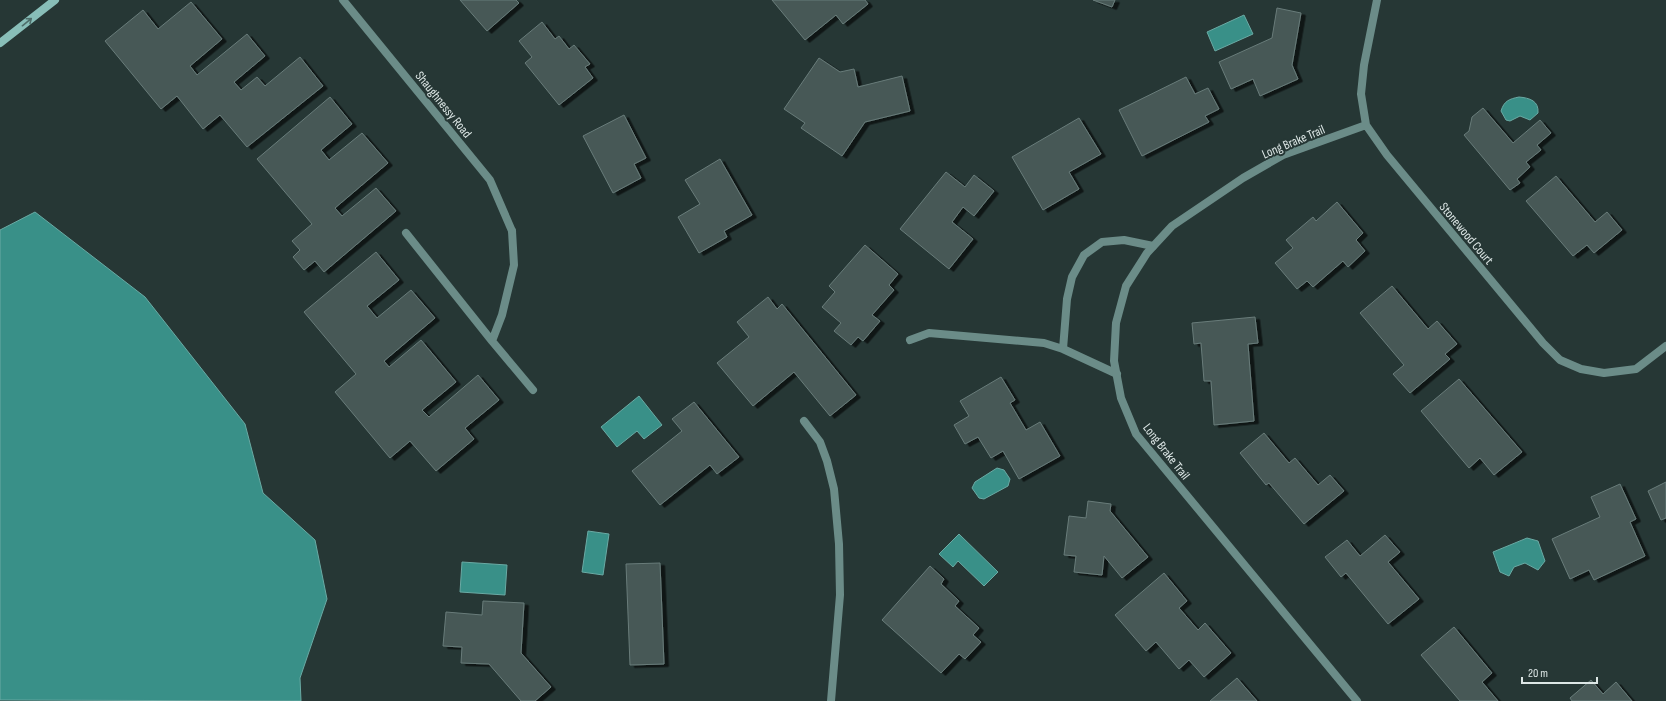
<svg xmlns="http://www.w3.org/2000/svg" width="1666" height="701" font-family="'Sofia Sans Condensed',sans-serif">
  <defs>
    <filter id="shadow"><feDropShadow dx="4.5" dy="2.5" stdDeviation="0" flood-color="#0009"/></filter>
  </defs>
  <rect width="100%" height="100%" fill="#263735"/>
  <path fill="#399088" stroke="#6aaaa4" d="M 1244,15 L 1253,34 L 1215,51 L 1207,32 Z
    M 1519,97 C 1530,98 1539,101 1538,113 L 1530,120 L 1520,116 L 1510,121 L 1506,120 L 1501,111 C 1504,101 1509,99 1519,97 Z
    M 35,212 L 145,297 L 245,424 L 263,493 L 315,540 L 327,599 L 300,678 L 301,701 L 0,700 L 0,230 Z
    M 639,396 L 662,425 L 644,439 L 637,431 L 617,447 L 601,427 Z
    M 997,468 L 1004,470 L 1010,479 L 1008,486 L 984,499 L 979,498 L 972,488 L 975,482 Z
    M 588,531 L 609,534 L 603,575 L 582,572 Z
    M 959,534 L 998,572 L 984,586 L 958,561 L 953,567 L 939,554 Z
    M 1527,538 L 1538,541 L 1545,561 L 1538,570 L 1525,563 L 1514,567 L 1509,576 L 1500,572 L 1493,552 Z
    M 462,562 L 507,565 L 505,595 L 460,592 Z"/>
  <path fill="#465856" stroke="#697c7a" filter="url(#shadow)" d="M 460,0 L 516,0 L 519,3 L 487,31 Z
    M 772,0 L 865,0 L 868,4 L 843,24 L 836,15 L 805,40 Z
    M 1093,0 L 1115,0 L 1112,7 Z
    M 191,2 L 222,39 L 190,66 L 197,75 L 247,34 L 265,56 L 234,82 L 241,90 L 257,77 L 265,86 L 300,57 L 323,86 L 247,147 L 220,115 L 203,129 L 177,96 L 161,109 L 105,41 L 143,10 L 158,29 Z
    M 1277,8 L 1301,13 L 1292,65 L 1298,79 L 1260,96 L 1253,79 L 1231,89 L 1219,62 L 1272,38 Z
    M 542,22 L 555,39 L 559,36 L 569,49 L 574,45 L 590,64 L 585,67 L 593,78 L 559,105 L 525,63 L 532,57 L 519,41 Z
    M 819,58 L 840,72 L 854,69 L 858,87 L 902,76 L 910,111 L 865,122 L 842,156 L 801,128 L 805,123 L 784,109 Z
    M 1186,77 L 1195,94 L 1208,88 L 1219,109 L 1205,116 L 1209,122 L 1142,156 L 1119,110 Z
    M 330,97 L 352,124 L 321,150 L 329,160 L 362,133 L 388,163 L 335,208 L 342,216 L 376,188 L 396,211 L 324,272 L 315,261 L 304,270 L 293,257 L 300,250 L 292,241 L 312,224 L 257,159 Z
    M 1483,108 L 1513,143 L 1540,120 L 1551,133 L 1537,145 L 1541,150 L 1526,162 L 1530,167 L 1517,179 L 1520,183 L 1510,190 L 1464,135 L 1469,131 L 1472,117 Z
    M 624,115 L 646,158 L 634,164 L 641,178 L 613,193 L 583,136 Z
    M 1079,118 L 1101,154 L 1069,172 L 1079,189 L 1043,210 L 1012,157 Z
    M 720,159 L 752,215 L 724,231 L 727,237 L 699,253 L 678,217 L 700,204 L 685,180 Z
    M 946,172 L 965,187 L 974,175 L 994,191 L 974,216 L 963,207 L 952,222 L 973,239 L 949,269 L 900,229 Z
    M 1556,176 L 1595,222 L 1607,212 L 1622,230 L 1594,253 L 1587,245 L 1573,256 L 1526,201 Z
    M 1337,202 L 1363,233 L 1356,240 L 1365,251 L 1348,267 L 1343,261 L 1313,287 L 1307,281 L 1297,289 L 1275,263 L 1293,248 L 1286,240 L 1313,217 L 1316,221 Z
    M 865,245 L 898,274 L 889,285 L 894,290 L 872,315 L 880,321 L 863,341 L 858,337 L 851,345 L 834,331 L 841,323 L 822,307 L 835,292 L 829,286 Z
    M 376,252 L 399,280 L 367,306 L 377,318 L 411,290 L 435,318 L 384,361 L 389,367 L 421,340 L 456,382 L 422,410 L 429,417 L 478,375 L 499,400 L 465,428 L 474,439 L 436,471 L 410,441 L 390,458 L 335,392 L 356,374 L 304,312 Z
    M 1392,286 L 1428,329 L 1437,321 L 1457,344 L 1445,354 L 1450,359 L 1410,393 L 1393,374 L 1404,365 L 1360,313 Z
    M 768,297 L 777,309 L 782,304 L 856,395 L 830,416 L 794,372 L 753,406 L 717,363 L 749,337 L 737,322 Z
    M 1255,317 L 1258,343 L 1248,344 L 1254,421 L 1214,425 L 1211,381 L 1204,381 L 1201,343 L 1194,344 L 1192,323 Z
    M 1001,377 L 1015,400 L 1010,403 L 1026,430 L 1040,422 L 1060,456 L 1019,479 L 1003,451 L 991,458 L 978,437 L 965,444 L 954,425 L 969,416 L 960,401 Z
    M 1459,379 L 1522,452 L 1494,475 L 1480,458 L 1469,468 L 1421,411 Z
    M 694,402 L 739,457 L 717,474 L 710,465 L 660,505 L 632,471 L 682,431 L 672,419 Z
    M 1264,433 L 1289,463 L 1295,458 L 1318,485 L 1330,475 L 1344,491 L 1304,524 L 1269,483 L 1266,485 L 1240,453 Z
    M 1666,482 L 1666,518 L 1661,520 L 1648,491 Z
    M 1620,484 L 1636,519 L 1630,522 L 1645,556 L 1594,580 L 1589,570 L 1570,579 L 1552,539 L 1600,517 L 1591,497 Z
    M 1088,501 L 1111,504 L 1110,511 L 1148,557 L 1122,578 L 1104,556 L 1102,575 L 1074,572 L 1076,556 L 1064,555 L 1069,516 L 1086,518 Z
    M 1385,535 L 1400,552 L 1388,562 L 1419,599 L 1388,624 L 1346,573 L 1341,577 L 1325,557 L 1347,540 L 1360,556 Z
    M 660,563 L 664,664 L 630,665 L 626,564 Z
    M 930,566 L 944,579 L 941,584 L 959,601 L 955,606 L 979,628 L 973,635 L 981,642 L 965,659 L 959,654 L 941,673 L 882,620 Z
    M 1164,573 L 1187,601 L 1179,608 L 1198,630 L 1205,623 L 1231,653 L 1204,677 L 1189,660 L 1179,669 L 1156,642 L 1146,651 L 1115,615 Z
    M 483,601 L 524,603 L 521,653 L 551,687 L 535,701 L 521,701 L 489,664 L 461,663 L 462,647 L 443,646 L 446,612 L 482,615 Z
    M 1454,627 L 1492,673 L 1482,682 L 1498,701 L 1460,701 L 1421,655 Z
    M 1237,678 L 1257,701 L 1210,701 Z
    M 1591,680 L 1603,694 L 1616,682 L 1632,701 L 1572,701 L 1570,698 Z"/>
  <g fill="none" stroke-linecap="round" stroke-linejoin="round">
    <path stroke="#6b8c88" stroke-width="8" d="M 406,233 L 492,341 L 502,315 L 514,265 L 512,231
      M 910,340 L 929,333 L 1044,343 L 1063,349 L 1117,374
      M 492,341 L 533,390
      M 1063,349 L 1067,299 L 1072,277 L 1084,255 L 1102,242 L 1124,240 L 1153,246
      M 804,421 L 820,442 L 827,461 L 834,489 L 839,544 L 840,595 L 831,701"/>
    <path stroke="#6b8c88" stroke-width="8" d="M 343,0 L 490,180 L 512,231
      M 1377,0 L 1364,65 L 1361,94 L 1366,125 L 1387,155 L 1543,343 L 1560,360 L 1581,369 L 1604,373 L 1636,369 L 1666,346
      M 1357,701 L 1136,434 L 1121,398 L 1114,361 L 1116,323 L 1126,286 L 1147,253 L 1172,226 L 1243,178 L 1283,155 L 1366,125"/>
    <path stroke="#88beb8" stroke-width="8" d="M 0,43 L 55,0"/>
  </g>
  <defs><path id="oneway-shaft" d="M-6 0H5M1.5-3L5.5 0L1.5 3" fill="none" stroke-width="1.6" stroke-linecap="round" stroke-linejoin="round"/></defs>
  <use stroke="#4d6d69" href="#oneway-shaft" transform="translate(27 22) rotate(-39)"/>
  <g text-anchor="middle" stroke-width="4" stroke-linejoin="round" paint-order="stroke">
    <g font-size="13" fill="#dde7e6" stroke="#263735">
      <text transform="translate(444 104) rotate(51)" y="5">Shaughnessy Road</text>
      <text transform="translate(1293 141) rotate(-23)" y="5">Long Brake Trail</text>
      <text transform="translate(1467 233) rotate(50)" y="5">Stonewood Court</text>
      <text transform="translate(1167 451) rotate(52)" y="5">Long Brake Trail</text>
    </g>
  </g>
  <path d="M1522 677v6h75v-6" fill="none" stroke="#dde7e6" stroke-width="2"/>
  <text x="1528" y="677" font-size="12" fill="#dde7e6" stroke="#263735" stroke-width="3" paint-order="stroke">20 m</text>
</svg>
